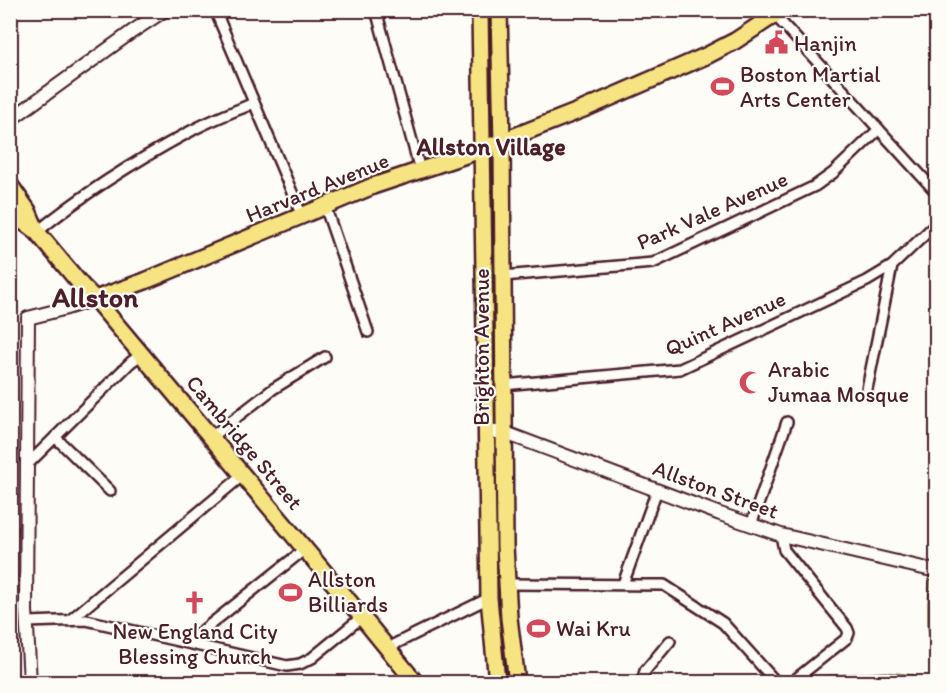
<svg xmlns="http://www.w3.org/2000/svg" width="947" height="693" font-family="Itim,sans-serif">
  <rect width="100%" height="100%" fill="#fdfcf7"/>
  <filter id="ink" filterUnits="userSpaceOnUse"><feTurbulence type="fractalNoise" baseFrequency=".0167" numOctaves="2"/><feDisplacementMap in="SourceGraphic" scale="12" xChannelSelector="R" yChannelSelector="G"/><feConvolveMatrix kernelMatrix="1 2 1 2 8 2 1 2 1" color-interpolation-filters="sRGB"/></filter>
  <g filter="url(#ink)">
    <path fill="#c5de94" stroke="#887e60" stroke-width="1.5" d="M 930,580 L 936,582 L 936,677 L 928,627 L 928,603 Z
      M 885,672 L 913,675 L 918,682 L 821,682 L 822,676 Z"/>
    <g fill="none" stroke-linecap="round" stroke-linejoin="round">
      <defs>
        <path id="minor" d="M 215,10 L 302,216
          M 376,10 L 420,170
          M 932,10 L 936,16
          M 772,12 L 936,192
          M 325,206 L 368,332
          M 37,232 C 84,193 137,160 191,131 C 211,120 233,112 254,103
          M 503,276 L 653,263 L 815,186 L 833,173 L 879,129
          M 503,385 L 680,369 L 867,281 L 892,266 L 936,224
          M 867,389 L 892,266
          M 55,437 L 110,491
          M 211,437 L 273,389 L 325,357
          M 27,465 L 131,362 L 142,354
          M 751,525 L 787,422
          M 781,535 L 784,550 L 847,628 L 849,633 L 847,638 L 792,682
          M 506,584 L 664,585 L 723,623 L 776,682
          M 623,584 L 657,490
          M 69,621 L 243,475
          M 27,622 L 86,620 L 187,643 L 305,549
          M 187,643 L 287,666 L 300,664 L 312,658 L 362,617
          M 389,650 L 397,643 L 409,637 L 489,598
          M 642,681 L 645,671 L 670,641"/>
        <path id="tertiary" d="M 10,120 L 133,31 L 165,10
          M 487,432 L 503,432 L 720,514 L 781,535 L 936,571
          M 30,682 L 26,610 L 28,318 L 63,309 L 95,299"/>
        <path id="primary" d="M 480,10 L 489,598 L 497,682
          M 499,10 L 502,142 L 505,546 L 509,618 L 517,682
          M 10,185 L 28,211 L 37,232
          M 10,207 L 18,218 L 37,232 L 82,286 L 95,299 L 362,617 L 415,682
          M 95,299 L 145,281 L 373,186 L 472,153 L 586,108 L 708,55 L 735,41 L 782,10"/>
      </defs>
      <use href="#minor" stroke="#4a1f2b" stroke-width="14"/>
      <use href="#tertiary" stroke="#4a1f2b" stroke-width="16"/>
      <use href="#primary" stroke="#4a1f2b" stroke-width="20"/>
      <use href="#minor" stroke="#fdfcf7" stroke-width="9"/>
      <use href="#tertiary" stroke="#fdfcf7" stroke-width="12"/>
      <use href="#primary" stroke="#f6e381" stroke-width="15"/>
    </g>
  </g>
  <defs>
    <symbol id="civic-bare" viewBox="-9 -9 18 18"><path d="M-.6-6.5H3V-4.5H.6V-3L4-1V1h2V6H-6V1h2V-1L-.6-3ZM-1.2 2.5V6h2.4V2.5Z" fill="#d1495b" stroke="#fdfcf7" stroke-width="2.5" paint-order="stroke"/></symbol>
    <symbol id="stadium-bare" viewBox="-9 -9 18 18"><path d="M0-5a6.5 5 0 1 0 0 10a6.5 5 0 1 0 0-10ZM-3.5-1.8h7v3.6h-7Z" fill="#d1495b" stroke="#fdfcf7" stroke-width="2.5" paint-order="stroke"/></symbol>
    <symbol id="mosque-bare" viewBox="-9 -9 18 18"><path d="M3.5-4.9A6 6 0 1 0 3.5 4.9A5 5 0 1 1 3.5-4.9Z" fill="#d1495b" stroke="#fdfcf7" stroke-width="2.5" paint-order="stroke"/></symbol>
    <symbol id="church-bare" viewBox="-9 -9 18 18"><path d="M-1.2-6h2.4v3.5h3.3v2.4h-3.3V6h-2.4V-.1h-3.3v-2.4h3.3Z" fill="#d1495b" stroke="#fdfcf7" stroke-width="2.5" paint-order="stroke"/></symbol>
  </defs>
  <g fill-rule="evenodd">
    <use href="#civic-bare" x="760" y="26" width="33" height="33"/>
    <use href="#stadium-bare" x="706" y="70" width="33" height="33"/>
    <use href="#mosque-bare" x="734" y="366" width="33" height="33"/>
    <use href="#stadium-bare" x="274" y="576" width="33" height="33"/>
    <use href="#church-bare" x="178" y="586" width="33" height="33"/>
    <use href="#stadium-bare" x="522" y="612" width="33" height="33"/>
  </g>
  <g text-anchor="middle" stroke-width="4.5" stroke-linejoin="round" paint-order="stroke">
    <g font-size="22" fill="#4a1f2b" stroke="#fdfcf7" text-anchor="start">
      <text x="794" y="51">Hanjin</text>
      <text x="740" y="82">Boston Martial<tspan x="740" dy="25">Arts Center</tspan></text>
      <text x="768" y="377">Arabic<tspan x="768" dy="25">Jumaa Mosque</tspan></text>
      <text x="308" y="587">Allston<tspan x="308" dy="25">Billiards</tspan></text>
      <text x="556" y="636">Wai Kru</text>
      <text x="195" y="639" text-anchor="middle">New England City<tspan x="195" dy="25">Blessing Church</tspan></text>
    </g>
    <g font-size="22" fill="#4a1f2b" stroke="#fdfcf7">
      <text transform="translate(317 187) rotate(-22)" y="8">Harvard Avenue</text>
      <text transform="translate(712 210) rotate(-24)" y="8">Park Vale Avenue</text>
      <text transform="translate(725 323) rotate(-24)" y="8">Quint Avenue</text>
      <text transform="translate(481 347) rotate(-90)" y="8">Brighton Avenue</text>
      <text transform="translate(245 442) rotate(50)" y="8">Cambridge Street</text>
      <text transform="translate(716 489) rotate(20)" y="8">Allston Street</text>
    </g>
    <g font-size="24" font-weight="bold" fill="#4a1f2b" stroke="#fdfcf7">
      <text x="491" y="155">Allston Village</text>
    </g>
    <g font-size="28" font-weight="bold" fill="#4a1f2b" stroke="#fdfcf7">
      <text x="95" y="307">Allston</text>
    </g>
  </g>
  <rect width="947" height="693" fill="none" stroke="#fdfcf7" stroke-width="36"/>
  <rect x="18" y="18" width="911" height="657" fill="none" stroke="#4a1f2b" stroke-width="2" filter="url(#ink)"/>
</svg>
